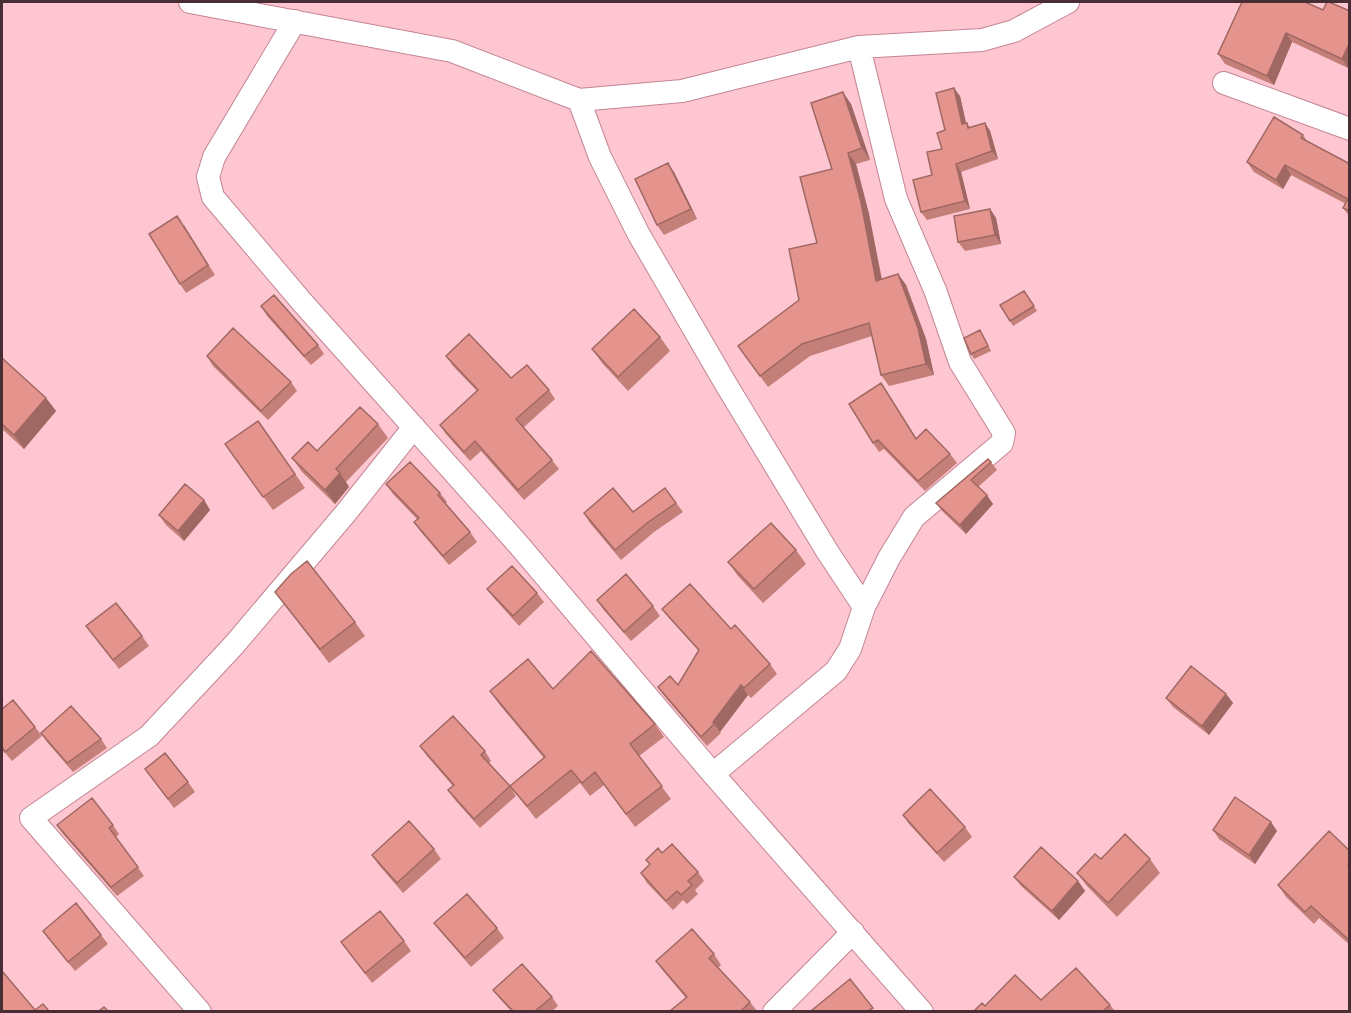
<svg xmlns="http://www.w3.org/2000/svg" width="1351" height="1013" font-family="Poppins,sans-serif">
  <rect width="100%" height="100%" fill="#fdc6d1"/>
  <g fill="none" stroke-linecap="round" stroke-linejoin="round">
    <defs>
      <path id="minor" d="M 190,2 L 452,51 L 579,100 L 682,91 L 859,47 L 982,40 L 1014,31 L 1068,2
        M 295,21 L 214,157 L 208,177 L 213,197 L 302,302 L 518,544 L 713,774 L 922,1012
        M 1224,83 L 1350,129
        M 579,100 L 600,157 L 638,233 L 727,386 L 827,551 L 864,607
        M 713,774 L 836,671 L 850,649 L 864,607 L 889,558 L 914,517 L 1002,443 L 1004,433 L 960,362 L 935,290 L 896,199 L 859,47
        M 200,1012 L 31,818 L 149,736 L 234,645 L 345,514 L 414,427
        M 774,1012 L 853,932"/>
    </defs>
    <use href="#minor" stroke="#c48593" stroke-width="24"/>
    <use href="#minor" stroke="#fff" stroke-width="22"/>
  </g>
  <path fill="#c57f79" d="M 1323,10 L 1350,11 L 1350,66 L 1348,68 L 1292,42 L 1274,85 L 1225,64 L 1218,54 Z
    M 960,96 L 966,123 L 970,127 L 985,123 L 990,131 L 998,159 L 961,172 L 970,209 L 927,220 L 921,212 L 932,175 L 942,149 L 945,130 Z
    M 851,104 L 870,160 L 856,164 L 869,214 L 882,279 L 898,274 L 906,285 L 926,339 L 934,375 L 889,386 L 881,375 L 872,336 L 810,356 L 768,387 L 738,346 L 799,300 L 817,243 L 832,169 Z
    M 1303,135 L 1307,141 L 1350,164 L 1350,217 L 1343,208 L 1346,204 L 1291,175 L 1283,189 L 1254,172 L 1247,162 Z
    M 674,172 L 697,219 L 664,235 L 657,225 Z
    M 990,209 L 996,218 L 1001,244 L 965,251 L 958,242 Z
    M 184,225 L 215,275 L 186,293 L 180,284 Z
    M 1024,291 L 1037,311 L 1013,326 L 1000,305 Z
    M 261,306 L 318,345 L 324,354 L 311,365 L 267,316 Z
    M 983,335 L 991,351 L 974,359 L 971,354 Z
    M 660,337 L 670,351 L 628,391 L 602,363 L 592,349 Z
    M 207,356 L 291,382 L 297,391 L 268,420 L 213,366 Z
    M 446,356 L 549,390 L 555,399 L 523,428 L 552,460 L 559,469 L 524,500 L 481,451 L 470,461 L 446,434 L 440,425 L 477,391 L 453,366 Z
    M 2,358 L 46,398 L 56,411 L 24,449 L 2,429 Z
    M 881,383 L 916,438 L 950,454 L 957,463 L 925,491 L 884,449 L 879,452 L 873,443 Z
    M 258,421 L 305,488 L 273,510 L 225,444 Z
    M 378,424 L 388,438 L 346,482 L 349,487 L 335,504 L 302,472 L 292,458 L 317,451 Z
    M 991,462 L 997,470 L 978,487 L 993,504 L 966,534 L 942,511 L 936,503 Z
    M 386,484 L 440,493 L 447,502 L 446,504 L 470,532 L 477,542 L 449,565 L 421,532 L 414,522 L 417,519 L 393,494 Z
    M 665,488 L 683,512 L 654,532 L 621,560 L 590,523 L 584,513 L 633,512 Z
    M 204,500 L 210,510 L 184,541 L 166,525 L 159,515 Z
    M 796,550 L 806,564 L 763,603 L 738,576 L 728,562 Z
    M 487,589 L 537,593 L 544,602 L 519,626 L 494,598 Z
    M 275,592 L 355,622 L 365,636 L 329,663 Z
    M 597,600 L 653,606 L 660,616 L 631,641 L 603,609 Z
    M 662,609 L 731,629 L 770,664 L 777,674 L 751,698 L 748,695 L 720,732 L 721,733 L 707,746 L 665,697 L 658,687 L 678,685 L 699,651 L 669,618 Z
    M 86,626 L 142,636 L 149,646 L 119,669 Z
    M 553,689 L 655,724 L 664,737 L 639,756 L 671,799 L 635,827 L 604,785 L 590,796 L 580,783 L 536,819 L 510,786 L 544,758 L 499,704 L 490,691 Z
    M 1226,694 L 1233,703 L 1209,735 L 1173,707 L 1166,698 Z
    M 2,709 L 35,727 L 42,736 L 12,761 L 2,749 Z
    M 41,733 L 101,739 L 107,748 L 73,772 L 47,742 Z
    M 420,746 L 485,751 L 491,761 L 489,763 L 510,786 L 516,796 L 480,828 L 455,800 L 448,790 L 453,786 L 427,756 Z
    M 145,769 L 188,782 L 195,792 L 174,808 Z
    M 903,815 L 965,827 L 972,837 L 944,862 L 909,824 Z
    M 57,825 L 113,825 L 119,834 L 116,837 L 144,876 L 117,896 L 63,834 Z
    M 1213,830 L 1277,831 L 1255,864 L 1219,839 Z
    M 434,849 L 441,859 L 403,893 L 378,864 L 372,855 Z
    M 1350,851 L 1350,945 L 1319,918 L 1314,924 L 1286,897 L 1278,885 Z
    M 662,853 L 698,872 L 704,881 L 695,890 L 698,894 L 687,904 L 683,900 L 673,910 L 647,883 L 641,873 L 650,865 L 646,860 Z
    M 1101,859 L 1150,859 L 1160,873 L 1117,917 L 1087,886 L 1077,873 Z
    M 1014,877 L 1078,881 L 1085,891 L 1059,920 L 1021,886 Z
    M 434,923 L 497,928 L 504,938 L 471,967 L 441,932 Z
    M 43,931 L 101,935 L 108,944 L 75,971 Z
    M 404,941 L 411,951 L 372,983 L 341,942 Z
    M 714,954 L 721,965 L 718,968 L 750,1002 L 757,1011 L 670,1011 L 686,998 L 664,972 L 656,961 Z
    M 493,990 L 552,997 L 558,1006 L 552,1011 L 511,1011 L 500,999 Z
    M 1041,1000 L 1110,1005 L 1115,1011 L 974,1011 L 985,1006 Z"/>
  <path fill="#a06863" d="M 1286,33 L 1292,42 L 1274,85 L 1267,76 Z
    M 1350,42 L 1350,66 L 1348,68 L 1342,59 Z
    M 954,88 L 960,96 L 968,132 L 962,124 Z
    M 843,92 L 851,104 L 870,160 L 862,148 Z
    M 985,123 L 990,131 L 998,159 L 992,151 Z
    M 848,153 L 856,164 L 869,214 L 884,293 L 876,281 Z
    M 668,163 L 674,172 L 697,219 L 691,209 Z
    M 956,164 L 961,172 L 970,209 L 965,201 Z
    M 1285,165 L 1291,175 L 1283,189 L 1276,180 Z
    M 990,209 L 996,218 L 1001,244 L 995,235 Z
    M 898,274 L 906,285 L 926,339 L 934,375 L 926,364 Z
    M 46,398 L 56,411 L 24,449 L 14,435 Z
    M 340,473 L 349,487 L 335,504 L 325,490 Z
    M 987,495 L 993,504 L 966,534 L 960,525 Z
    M 204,500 L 210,510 L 184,541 L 178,531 Z
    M 741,685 L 748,695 L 720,732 L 713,722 Z
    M 1226,694 L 1233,703 L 1209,735 L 1202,726 Z
    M 1271,822 L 1277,831 L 1255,864 L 1249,855 Z
    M 1078,881 L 1085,891 L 1059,920 L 1052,911 Z"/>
  <path fill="#e5948d" stroke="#a06863" stroke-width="1.5" d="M 1242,2 L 1305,2 L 1323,10 L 1327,2 L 1329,2 L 1350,11 L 1350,42 L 1342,59 L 1286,33 L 1267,76 L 1218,54 Z
    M 954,88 L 962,124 L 967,123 L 968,128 L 985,123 L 992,151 L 956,164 L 965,201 L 921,212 L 913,180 L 932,175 L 927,152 L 942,149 L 937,133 L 945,130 L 936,93 Z
    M 843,92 L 862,148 L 848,153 L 861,202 L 876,281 L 898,274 L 918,328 L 926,364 L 881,375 L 869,323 L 802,344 L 760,376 L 738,346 L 799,300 L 789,249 L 817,243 L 800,177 L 832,169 L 811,103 Z
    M 1274,117 L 1303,135 L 1301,138 L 1350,164 L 1350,211 L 1343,208 L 1348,199 L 1285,165 L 1276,180 L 1247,162 Z
    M 668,163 L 691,209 L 657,225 L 635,179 Z
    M 990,209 L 995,235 L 958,242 L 954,216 Z
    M 177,216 L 208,265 L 180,284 L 149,234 Z
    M 1024,291 L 1034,306 L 1010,321 L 1000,305 Z
    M 274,295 L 318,345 L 304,356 L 261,306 Z
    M 634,309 L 660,337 L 618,377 L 592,349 Z
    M 233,328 L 291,382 L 261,411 L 207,356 Z
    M 980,330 L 988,346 L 971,354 L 964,338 Z
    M 469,334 L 511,378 L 527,365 L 549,390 L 516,419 L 552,460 L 518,490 L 475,441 L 464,452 L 440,425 L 478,390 L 446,356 Z
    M 2,358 L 46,398 L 14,435 L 2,424 Z
    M 881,383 L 916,439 L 926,429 L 950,454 L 918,481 L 878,440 L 873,443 L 849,404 Z
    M 360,407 L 378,424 L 336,469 L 340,473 L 325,490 L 292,458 L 308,442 L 317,451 Z
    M 258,421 L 295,474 L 263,497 L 225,444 Z
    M 988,459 L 991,462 L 971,480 L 987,495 L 960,525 L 936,503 Z
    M 410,462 L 440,493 L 438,495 L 470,532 L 443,556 L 414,522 L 419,518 L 386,484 Z
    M 185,484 L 204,500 L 178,531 L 159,515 Z
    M 613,488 L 633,512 L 665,488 L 676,503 L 647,523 L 615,550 L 584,513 Z
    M 771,523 L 796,550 L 754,589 L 728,562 Z
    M 307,561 L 355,622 L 320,649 L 275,592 L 291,574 Z
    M 512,566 L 537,593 L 513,616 L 487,589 Z
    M 626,574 L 653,606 L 624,632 L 597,600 Z
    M 690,584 L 731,629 L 735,625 L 770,664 L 744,688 L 741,685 L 713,722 L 714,724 L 701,737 L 658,687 L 670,676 L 678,685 L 699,650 L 662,609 Z
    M 116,603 L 142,636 L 113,660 L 86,626 Z
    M 591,651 L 655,724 L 630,744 L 662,786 L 626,814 L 595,772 L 582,783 L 571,770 L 527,806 L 510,786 L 545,757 L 490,691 L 528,659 L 553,689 Z
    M 1191,666 L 1226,694 L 1202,726 L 1166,698 Z
    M 13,700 L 35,727 L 5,752 L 2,747 L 2,709 Z
    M 71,706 L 101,739 L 67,763 L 41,733 Z
    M 453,716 L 485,751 L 481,755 L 510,786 L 474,819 L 448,790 L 454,785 L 420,746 Z
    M 165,753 L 188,782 L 168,799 L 145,769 Z
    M 930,789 L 965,827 L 937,853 L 903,815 Z
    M 1235,797 L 1271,822 L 1249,855 L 1213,830 Z
    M 92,798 L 113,825 L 109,828 L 138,867 L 111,887 L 57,825 Z
    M 409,821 L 434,849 L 397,883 L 372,855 Z
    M 1329,831 L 1350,851 L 1350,865 L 1348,866 L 1350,868 L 1350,937 L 1348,939 L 1311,906 L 1305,912 L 1278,885 Z
    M 1125,834 L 1150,859 L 1108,903 L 1077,873 L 1095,854 L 1101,859 Z
    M 672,844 L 698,872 L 688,881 L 692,885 L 681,895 L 677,891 L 666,901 L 641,873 L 650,864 L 646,860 L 658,848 L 662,853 Z
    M 1041,847 L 1078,881 L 1052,911 L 1014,877 Z
    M 467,894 L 497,928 L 465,958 L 434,923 Z
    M 76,903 L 101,935 L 68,962 L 43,931 Z
    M 380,911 L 404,941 L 365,973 L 341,942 Z
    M 692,929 L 714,954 L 709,958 L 750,1002 L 741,1011 L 670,1011 L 687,997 L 656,961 Z
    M 522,964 L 552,997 L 535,1011 L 513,1011 L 493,990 Z
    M 1076,968 L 1110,1005 L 1103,1011 L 974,1011 L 982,1003 L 985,1006 L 1015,975 L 1041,1000 Z
    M 2,971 L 35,1010 L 43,1004 L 49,1011 L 2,1011 Z
    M 850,979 L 873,1008 L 868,1011 L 811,1011 Z
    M 104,1007 L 108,1011 L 99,1011 Z"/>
  <rect width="1351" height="1013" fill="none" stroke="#482e34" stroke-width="6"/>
</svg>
